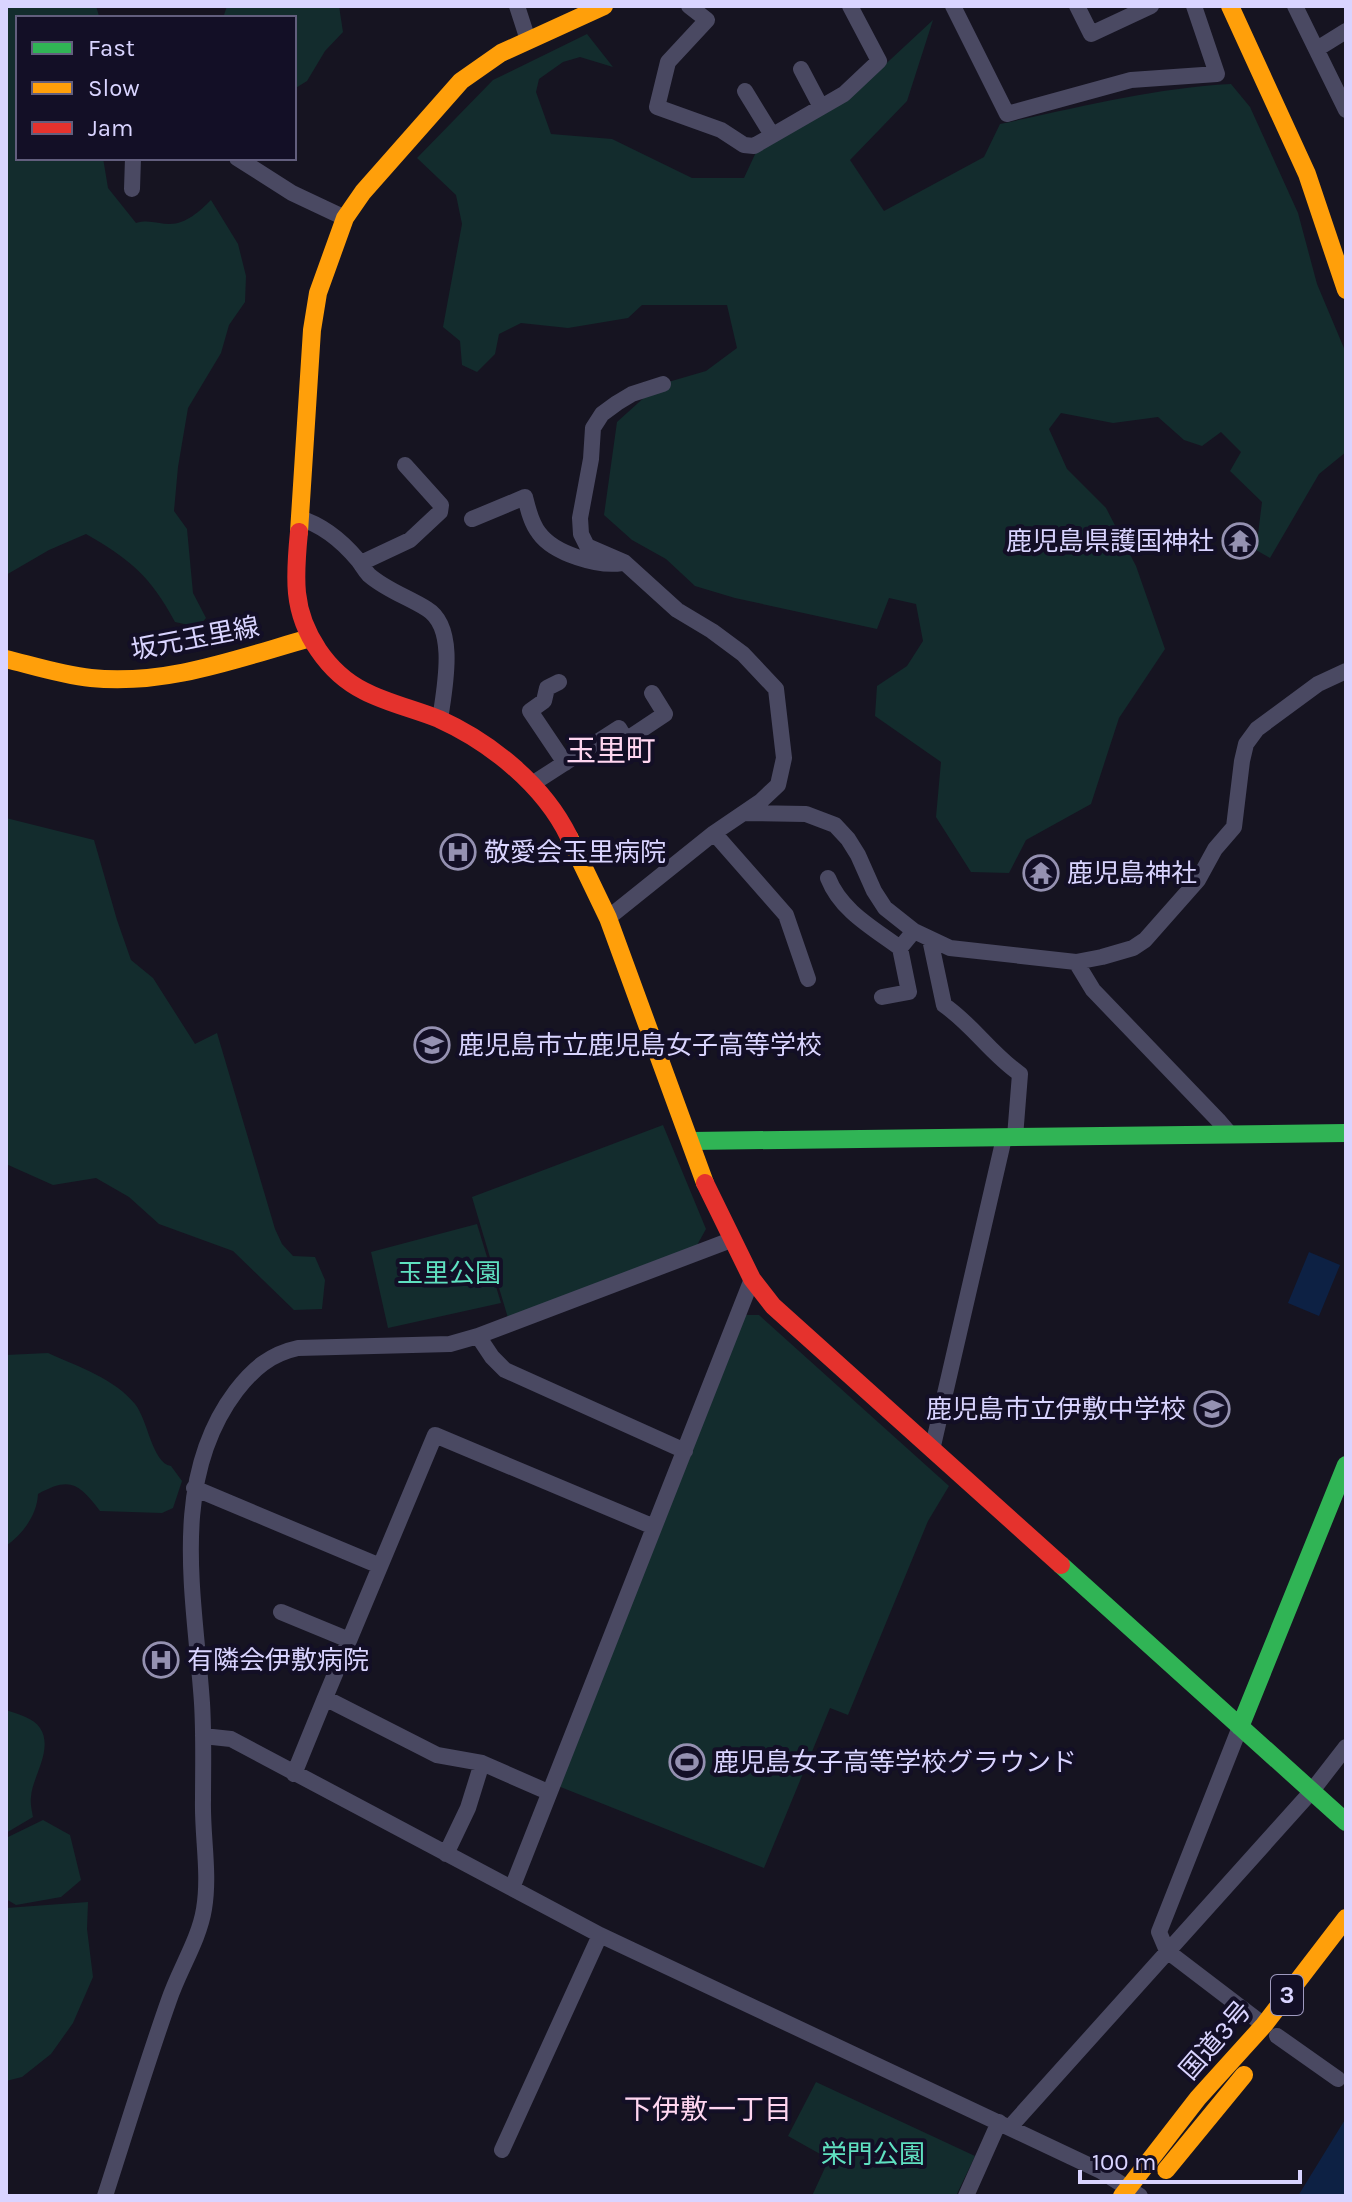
<svg xmlns="http://www.w3.org/2000/svg" width="1352" height="2202" font-family="Karla,'Noto Sans JP',sans-serif">
  <rect width="100%" height="100%" fill="#161421"/>
  <path fill="#132c2d" d="M 6,6 L 96,6 L 99,16 L 97,18 L 18,18 L 18,158 L 103,158 L 108,188 L 136,223 C 149,219 158,224 170,224 C 186,224 200,211 211,200 L 238,244 L 246,276 L 245,302 L 229,325 L 221,353 L 188,408 L 178,467 L 174,511 L 187,529 L 193,593 L 206,618 L 198,627 L 175,622 C 150,576 131,560 86,534 L 49,550 L 6,575 Z
    M 227,6 L 339,6 L 343,32 L 325,51 L 307,81 L 294,89 L 294,18 L 223,18 Z
    M 933,20 L 907,101 L 850,160 L 884,211 L 984,157 L 1000,124 C 1077,108 1153,88 1231,84 L 1250,107 L 1298,213 L 1317,284 L 1346,353 L 1346,452 L 1319,474 L 1270,558 L 1256,550 L 1262,502 L 1230,471 L 1241,452 L 1221,432 L 1202,446 L 1184,440 L 1158,417 L 1113,423 L 1061,413 L 1049,429 L 1067,469 L 1106,508 L 1136,566 L 1165,649 L 1119,718 L 1091,804 L 1026,840 L 1009,873 L 971,872 L 936,817 L 941,762 L 875,716 L 877,686 L 907,666 L 923,641 L 916,604 L 889,598 L 877,629 L 735,598 L 695,586 L 666,559 L 632,540 L 604,515 L 617,422 L 658,385 L 706,371 L 737,348 L 727,305 L 642,305 L 628,318 L 568,328 L 521,323 L 499,334 L 495,354 L 477,372 L 462,365 L 460,341 L 443,327 L 462,224 L 456,195 L 417,158 L 493,80 L 587,34 L 613,67 L 580,57 L 563,62 L 539,79 L 536,92 L 551,134 L 612,139 L 692,178 L 744,178 L 757,150 L 848,99 Z
    M 6,818 L 94,840 L 117,920 L 131,960 L 153,978 L 195,1044 L 217,1033 L 275,1229 L 282,1244 L 293,1256 L 315,1257 L 325,1280 L 322,1309 L 294,1310 L 233,1251 L 159,1224 L 129,1197 L 96,1178 L 53,1185 L 6,1164 Z
    M 663,1125 L 706,1229 L 696,1247 L 508,1318 L 472,1197 Z
    M 477,1224 L 501,1303 L 388,1328 L 371,1252 Z
    M 742,1315 L 759,1315 L 949,1486 L 928,1521 L 848,1715 L 830,1708 L 764,1868 L 558,1786 Z
    M 48,1353 C 77,1366 115,1379 135,1404 C 148,1420 152,1463 171,1466 L 182,1481 L 173,1508 L 162,1513 L 100,1511 C 79,1484 71,1476 38,1494 C 37,1515 23,1534 6,1546 L 6,1355 Z
    M 6,1710 C 17,1714 34,1718 40,1728 C 54,1749 32,1777 31,1797 C 30,1804 32,1811 33,1817 L 6,1833 Z
    M 43,1820 L 70,1835 L 81,1880 L 61,1897 L 16,1905 L 6,1899 L 6,1838 Z
    M 88,1902 L 87,1929 L 93,1977 L 73,2023 L 51,2054 L 22,2077 L 6,2081 L 6,1908 Z
    M 816,2082 L 975,2156 L 956,2196 L 812,2196 L 829,2159 L 788,2136 Z"/>
  <path fill="#0d2144" d="M 1309,1252 L 1340,1265 L 1319,1316 L 1288,1303 Z
    M 1346,2118 L 1346,2196 L 1298,2196 Z"/>
  <g fill="none" stroke-linecap="round" stroke-linejoin="round">
    <path stroke="#4a4962" stroke-width="16" d="M 517,6 L 528,40
      M 689,6 L 707,20 L 668,62 L 657,107 L 721,130 L 744,145 L 754,146 L 844,94 L 879,61 L 850,6
      M 953,6 L 1007,114 L 1131,80 L 1217,74 L 1194,6
      M 1077,6 L 1091,34 L 1151,6
      M 1295,6 L 1346,110
      M 1317,49 L 1346,31
      M 801,69 L 821,107
      M 745,91 L 772,135
      M 237,158 L 292,193 L 345,218
      M 132,189 L 133,158
      M 299,518 C 323,525 342,541 358,560 C 362,565 364,570 369,575 C 386,590 408,597 427,609 C 458,628 444,690 440,720
      M 472,519 L 525,497 C 528,509 531,523 539,533 C 554,554 599,567 622,563
      M 361,563 L 410,540 L 440,512 L 441,505 L 405,465
      M 559,682 L 547,688 L 544,701 L 530,711 L 565,763
      M 532,784 L 619,728 L 626,740 L 665,714 L 652,693
      M 746,813 L 806,814 L 835,825 L 848,839 L 858,855 L 874,891 L 885,908 L 914,931 L 950,948 L 1076,962 L 1102,957 L 1133,948 L 1145,940 L 1198,880 L 1215,849 L 1234,827 L 1242,761 L 1246,744 L 1257,729 L 1318,684 L 1346,671
      M 714,833 L 786,915 L 808,979
      M 828,878 C 841,911 873,928 900,948 L 914,931
      M 608,918 L 714,833 L 761,801 L 778,785 L 784,758 L 776,689 L 743,654 L 712,631 L 677,610 L 624,562 L 587,546 L 581,534 L 580,518 L 591,459 L 593,428 L 602,414 L 617,403 L 632,394 L 663,384
      M 930,939 L 944,1005 C 974,1026 990,1053 1020,1074 L 1015,1137
      M 1076,962 L 1093,990 L 1218,1120 L 1230,1134
      M 882,997 L 909,992 L 900,948
      M 478,1336 L 492,1357 L 505,1370 L 685,1451
      M 932,1450 L 1004,1138
      M 194,1488 L 380,1566
      M 281,1612 L 349,1640
      M 1240,1727 L 1159,1932 L 1167,1951 L 1264,2025
      M 203,1736 L 231,1739 L 600,1935 L 1101,2171 L 1140,2196
      M 294,1774 L 325,1698
      M 548,1792 L 482,1763 L 437,1755 L 325,1698 L 435,1435 L 654,1527
      M 446,1854 L 468,1808 L 482,1763
      M 512,1888 L 752,1279
      M 1277,2036 L 1338,2079
      M 1010,2127 L 1311,1792 L 1346,1747
      M 502,2150 L 600,1935
      M 105,2196 C 126,2131 146,2065 169,2000 C 179,1970 199,1940 204,1909 C 210,1873 202,1836 203,1800 C 203,1768 204,1735 202,1703 C 195,1599 168,1481 236,1391 C 253,1369 270,1354 298,1348 L 450,1344 L 478,1336 L 731,1240
      M 966,2196 L 999,2122"/>
    <path stroke="#30b455" stroke-width="18" d="M 691,1141 L 1346,1133
      M 1061,1565 L 1346,1822
      M 1240,1727 L 1346,1465"/>
    <path stroke="#ff9f0a" stroke-width="18" d="M 1230,6 L 1307,174 L 1346,290
      M 299,532 L 312,330 L 318,293 L 345,218 L 363,192 L 461,81 L 501,53 L 604,6
      M 6,659 C 34,666 62,675 91,678 C 166,686 239,658 310,638
      M 569,837 L 608,918 L 705,1183
      M 1166,2170 L 1244,2075
      M 1122,2196 L 1198,2098 L 1264,2025 L 1346,1918"/>
    <path stroke="#e5322d" stroke-width="18" d="M 299,532 C 297,552 295,573 297,593 C 301,633 328,673 364,691 C 387,703 414,709 439,719 C 490,742 544,785 569,837
      M 705,1183 L 752,1279 L 773,1306 L 1061,1565"/>
  </g>
  <defs>
    <symbol id="temple-ring" viewBox="-11 -11 22 22"><circle r="9.5" fill="#130f26" stroke="#9591b1" stroke-width="1.5"/><path d="M0-6L5-2H3V0L6.5 2.5H4V6H1.5V3h-3V6H-4V2.5H-6.5L-3 0V-2H-5Z" fill="#9591b1"/></symbol>
    <symbol id="hospital-ring" viewBox="-11 -11 22 22"><circle r="9.5" fill="#130f26" stroke="#9591b1" stroke-width="1.5"/><path d="M-5-5h3v3.5h4V-5h3V5h-3V1.5h-4V5h-3Z" fill="#9591b1"/></symbol>
    <symbol id="school-ring" viewBox="-11 -11 22 22"><circle r="9.5" fill="#130f26" stroke="#9591b1" stroke-width="1.5"/><path d="M0-5L7-2L0 1L-7-2ZM-4 1L0 2.5L4 1V4Q0 6-4 4Z" fill="#9591b1"/></symbol>
    <symbol id="stadium-ring" viewBox="-11 -11 22 22"><circle r="9.5" fill="#130f26" stroke="#9591b1" stroke-width="1.5"/><path d="M0-5a6.5 5 0 1 0 0 10a6.5 5 0 1 0 0-10ZM-3.5-1.8h7v3.6h-7Z" fill="#9591b1"/></symbol>
  </defs>
  <g fill-rule="evenodd">
    <use href="#temple-ring" x="1220" y="521" width="40" height="40"/>
    <use href="#hospital-ring" x="438" y="832" width="40" height="40"/>
    <use href="#temple-ring" x="1021" y="853" width="40" height="40"/>
    <use href="#school-ring" x="412" y="1025" width="40" height="40"/>
    <use href="#school-ring" x="1192" y="1389" width="40" height="40"/>
    <use href="#hospital-ring" x="141" y="1640" width="40" height="40"/>
    <use href="#stadium-ring" x="667" y="1742" width="40" height="40"/>
  </g>
  <g text-anchor="middle" stroke-width="8" stroke-linejoin="round" paint-order="stroke">
    <rect fill="#130f26" stroke="#9e99be" stroke-width="2" x="1271" y="1975" width="32" height="40" rx="6"/>
    <g font-size="24" font-weight="bold" fill="#d9d4ff">
      <text x="1287" y="2003">3</text>
    </g>
    <g font-size="26" fill="#d9d4ff" stroke="#130f26" text-anchor="start">
      <text x="1214" y="550" text-anchor="end">鹿児島県護国神社</text>
      <text x="484" y="861">敬愛会玉里病院</text>
      <text x="1067" y="882">鹿児島神社</text>
      <text x="458" y="1054">鹿児島市立鹿児島女子高等学校</text>
      <text x="1186" y="1418" text-anchor="end">鹿児島市立伊敷中学校</text>
      <text x="187" y="1669">有隣会伊敷病院</text>
      <text x="713" y="1771">鹿児島女子高等学校グラウンド</text>
    </g>
    <g font-size="26" fill="#d9d4ff" stroke="#130f26">
      <text transform="translate(195 638) rotate(-11)" y="9">坂元玉里線</text>
      <text transform="translate(1215 2040) rotate(-49)" y="9">国道3号</text>
    </g>
    <g font-size="26" fill="#5fe0c0" stroke="#130f26">
      <text x="449" y="1282">玉里公園</text>
      <text x="873" y="2163">栄門公園</text>
    </g>
    <g font-size="28" fill="#ffd6f0" stroke="#130f26">
      <text x="708" y="2119">下伊敷一丁目</text>
    </g>
    <g font-size="30" fill="#ffd6f0" stroke="#130f26">
      <text x="611" y="761">玉里町</text>
    </g>
  </g>
  <rect width="1352" height="2202" fill="none" stroke="#d9d4ff" stroke-width="16"/>
  <rect x="16" y="16" width="280" height="144" fill="#130f26" stroke="#625e7d" stroke-width="2"/>
  <rect x="32" y="42" width="40" height="12" fill="#30b455" stroke="#625e7d" stroke-width="2"/>
  <text x="88" y="56" font-size="24" fill="#d9d4ff">Fast</text>
  <rect x="32" y="82" width="40" height="12" fill="#ff9f0a" stroke="#625e7d" stroke-width="2"/>
  <text x="88" y="96" font-size="24" fill="#d9d4ff">Slow</text>
  <rect x="32" y="122" width="40" height="12" fill="#e5322d" stroke="#625e7d" stroke-width="2"/>
  <text x="88" y="136" font-size="24" fill="#d9d4ff">Jam</text>
  <path d="M1080 2170v12h220v-12" fill="none" stroke="#d9d4ff" stroke-width="4"/>
  <text x="1092" y="2170" font-size="24" fill="#d9d4ff" stroke="#130f26" stroke-width="6" paint-order="stroke">100 m</text>
</svg>
